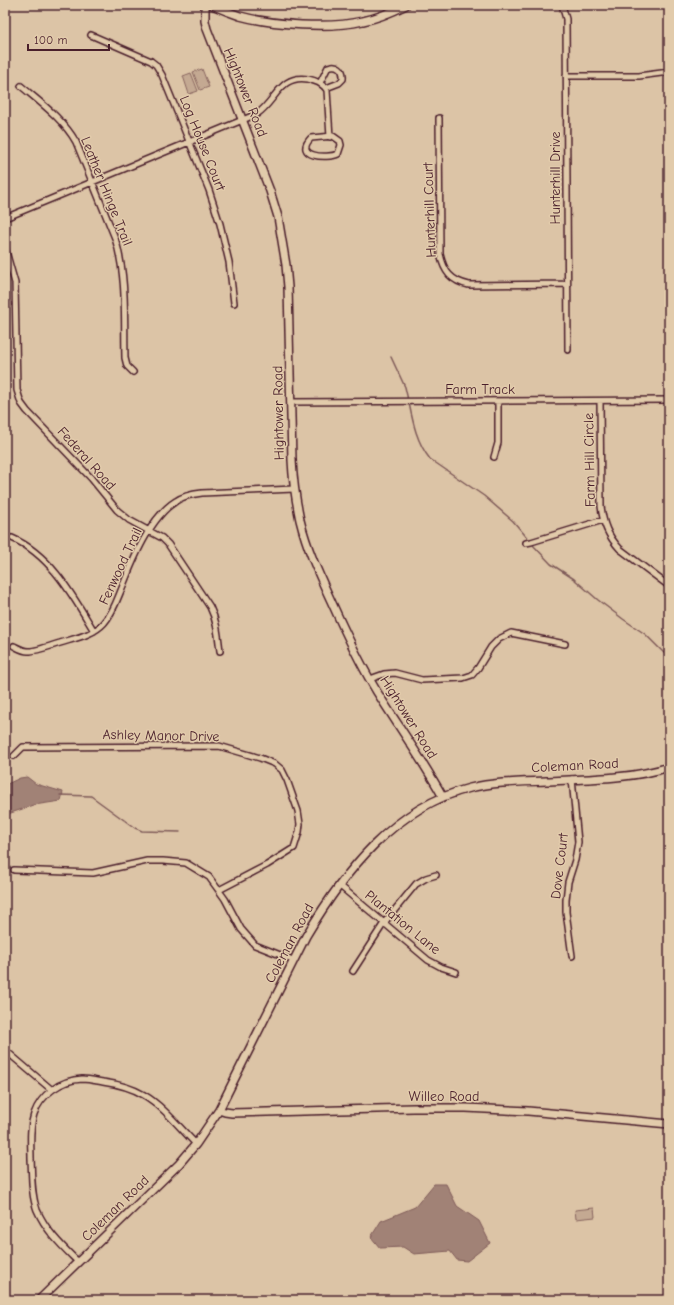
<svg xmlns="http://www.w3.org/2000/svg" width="674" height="1305" font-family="'Comic Neue',sans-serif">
  <rect width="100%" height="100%" fill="#dcc4a6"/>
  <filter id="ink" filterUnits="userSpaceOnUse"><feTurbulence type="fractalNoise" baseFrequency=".025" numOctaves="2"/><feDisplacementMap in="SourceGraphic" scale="8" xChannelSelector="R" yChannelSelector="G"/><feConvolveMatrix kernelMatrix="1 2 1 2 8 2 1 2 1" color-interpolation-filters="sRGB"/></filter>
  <g filter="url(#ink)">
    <path fill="#c4a992" stroke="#87645e" d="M 202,69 L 209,87 L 200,90 L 193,72 Z
      M 191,73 L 198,91 L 189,94 L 183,76 Z
      M 594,1208 L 595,1217 L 576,1219 L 575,1210 Z"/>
    <path fill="#a18276" stroke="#7e5a58" d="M 20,778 L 27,777 L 36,784 L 63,792 L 61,801 L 34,805 L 5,815 L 5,785 Z
      M 434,1184 L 446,1184 L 457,1206 L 479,1221 L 490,1243 L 467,1261 L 457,1260 L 450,1251 L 414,1254 L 403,1247 L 380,1248 L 371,1237 L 381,1221 L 415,1207 Z"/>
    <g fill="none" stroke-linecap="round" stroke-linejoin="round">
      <path stroke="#7e5a58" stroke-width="1.5" d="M 391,357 L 405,387 L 408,400
        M 409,403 C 413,423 417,443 430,459 L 484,496 L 513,521 L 530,541
        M 532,544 L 551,564 L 574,579 L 598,600 L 623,619 L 645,634 L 669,658
        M 60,795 L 91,796 L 135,828 L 142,831 L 180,832"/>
      <defs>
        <path id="minor" d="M 562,5 L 566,19 L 568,350
          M 91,35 L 151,61 L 156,65 L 162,75 L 209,190 L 220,224 L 229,262 L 234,303
          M 566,76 L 639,76 L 669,72
          M 320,83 L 328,67 C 337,63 344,69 343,79 L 339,83 L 326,88
          M 21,86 C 41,103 63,119 76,142 L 115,238 C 127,276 124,318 125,358 L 127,366 L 133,372
          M 439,118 L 440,254 C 444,272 451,281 469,285 L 567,284
          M 333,136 L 340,141 L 341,145 L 338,154 C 327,159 293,157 311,138 Z
          M 5,218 L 257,114 C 276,101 280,74 308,79 C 316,81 322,83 327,90 L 330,137
          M 5,248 L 15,283 L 17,390 L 21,403 L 27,411 L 91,478 L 117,510 L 129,520 L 162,538 L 168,544 L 210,607 C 217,621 218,635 220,651
          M 600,401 L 601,506 C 603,524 608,536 620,549 L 669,586
          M 290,402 L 669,400
          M 494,457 L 498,443 L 498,401
          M 12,538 C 51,555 73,596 94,631
          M 526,543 L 531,542 L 603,520
          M 14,646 C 18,648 23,651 28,651 C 34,652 53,645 60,643 C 76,638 93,635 104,623 C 113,613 117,600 122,588 C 133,560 150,517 176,501 C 183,496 193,494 202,493 L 294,489
          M 370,679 L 384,674 L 395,673 L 422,680 L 463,678 L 472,675 L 478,668 L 491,647 L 499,639 L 511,633 L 565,644
          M 14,756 L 23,747 L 219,746 L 260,758 L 275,764 L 282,770 L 287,780 L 298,811 L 300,824 L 299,832 L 294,848 L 267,865 L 219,890
          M 14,870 L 93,873 L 147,861 L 163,861 L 186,863 L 209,877 L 225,899 L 241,929 L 255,945 L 293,960
          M 339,885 L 428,960 L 441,967 L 456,972
          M 572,956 L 566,912 L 566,900 L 568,882 L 575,860 L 578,842 L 572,779
          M 353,971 L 384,923 L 416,884 L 426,878 L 436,875
          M 5,1050 L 52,1090
          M 78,1262 C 62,1246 46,1231 37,1210 C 31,1194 32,1176 31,1159 C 31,1144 29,1129 34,1114 C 41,1094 61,1080 82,1079 C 89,1079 97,1081 103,1082 C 117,1084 131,1087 144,1095 C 163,1106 180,1128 196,1144"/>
        <path id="tertiary" d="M 205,5 L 205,21 L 207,29 L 270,191 L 278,217 L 286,265 L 288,287 L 292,460 C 293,481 296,501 300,520 C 308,553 323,583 337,614 C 349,640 362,667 377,692 C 399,727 423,761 443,797
          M 219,1110 L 225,1112 L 232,1113 L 413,1108 L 466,1108 L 528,1111 L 669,1124
          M 39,1300 L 179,1164 L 196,1144 L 219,1110 L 306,936 C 344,872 394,807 470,788 C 495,782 520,782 546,781 C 585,779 632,779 669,767"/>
        <path id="secondary" d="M 212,5 C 221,9 231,13 240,16 C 273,25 330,29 363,21 C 378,18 392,12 406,5"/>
      </defs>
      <use href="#minor" stroke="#4a1f2b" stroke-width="8"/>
      <use href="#tertiary" stroke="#4a1f2b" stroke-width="10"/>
      <use href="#secondary" stroke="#4a1f2b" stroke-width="10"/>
      <use href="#minor" stroke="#e2cbab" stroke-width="5"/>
      <use href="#tertiary" stroke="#e2cbab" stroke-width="7"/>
      <use href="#secondary" stroke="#e2cbab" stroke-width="7"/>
    </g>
  </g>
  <g text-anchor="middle" stroke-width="3" stroke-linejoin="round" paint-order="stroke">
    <g font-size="14" fill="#4a1f2b" stroke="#e2cbab">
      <text transform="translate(246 92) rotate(68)" y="5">Hightower Road</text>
      <text transform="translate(203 143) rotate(68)" y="5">Log House Court</text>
      <text transform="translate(555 178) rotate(-90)" y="5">Hunterhill Drive</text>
      <text transform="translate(107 191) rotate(68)" y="5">Leather Hinge Trail</text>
      <text transform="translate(429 210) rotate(-92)" y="5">Hunterhill Court</text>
      <text x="480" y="394">Farm Track</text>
      <text transform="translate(278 413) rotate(-91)" y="5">Hightower Road</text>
      <text transform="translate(87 458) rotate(48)" y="5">Federal Road</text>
      <text transform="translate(589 460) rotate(-91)" y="5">Farm Hill Circle</text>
      <text transform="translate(120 566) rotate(-65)" y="5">Fenwood Trail</text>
      <text transform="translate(409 717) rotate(58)" y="5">Hightower Road</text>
      <text transform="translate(161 735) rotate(1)" y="5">Ashley Manor Drive</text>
      <text transform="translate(575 765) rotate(-3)" y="5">Coleman Road</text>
      <text transform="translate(559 866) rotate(-83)" y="5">Dove Court</text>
      <text transform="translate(403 922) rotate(39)" y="5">Plantation Lane</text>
      <text transform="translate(289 943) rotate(-62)" y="5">Coleman Road</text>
      <text x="444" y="1101">Willeo Road</text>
      <text transform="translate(115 1208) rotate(-44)" y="5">Coleman Road</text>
    </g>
  </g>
  <rect width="674" height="1305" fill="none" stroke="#e2cbab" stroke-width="20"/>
  <rect x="10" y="10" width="654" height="1285" fill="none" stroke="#4a1f2b" stroke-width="1.5" filter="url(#ink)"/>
  <path d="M28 44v6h81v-6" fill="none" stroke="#4a1f2b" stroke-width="2"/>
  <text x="34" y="44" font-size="12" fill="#4a1f2b" stroke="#e2cbab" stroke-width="3" paint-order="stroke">100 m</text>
</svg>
